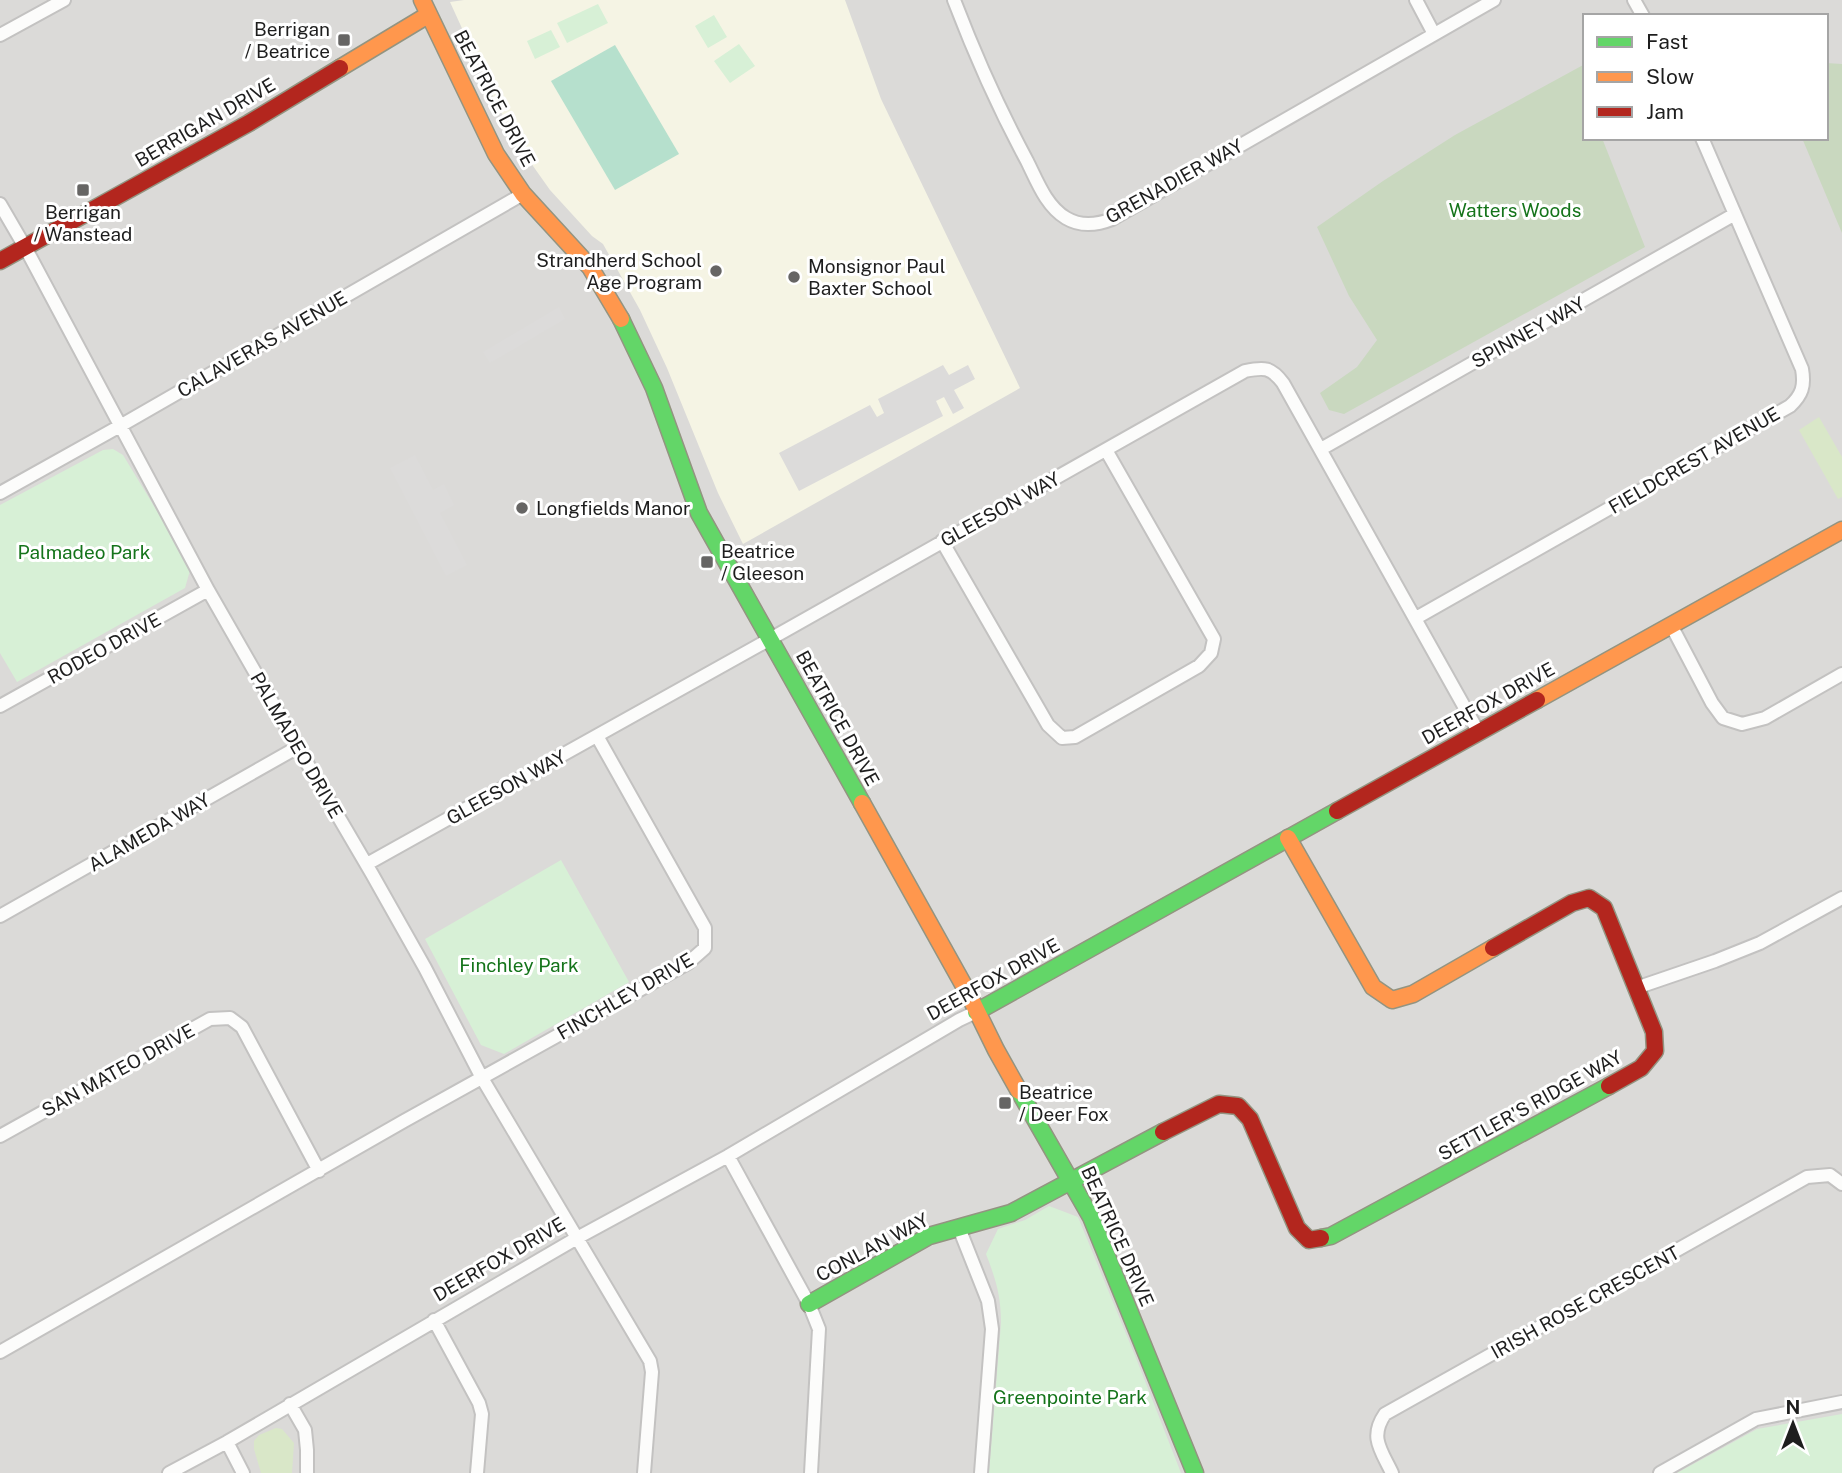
<svg xmlns="http://www.w3.org/2000/svg" width="1842" height="1473" font-family="'Public Sans',sans-serif">
  <rect width="100%" height="100%" fill="#eceae7"/>
  <path fill="#dbdad8" fill-rule="evenodd" d="M 0,0 L 1842,0 L 1842,1473 L 0,1473 ZM 1585,16 L 1826,16 L 1826,138 L 1585,138 Z"/>
  <path fill="#f5f4e4" d="M 464,0 L 845,0 L 881,99 L 1020,388 L 743,544 L 718,493 L 667,368 L 640,310 L 603,244 L 592,236 L 550,190 L 521,149 L 496,103 L 450,2 Z"/>
  <path fill="#d9e7c8" d="M 1819,417 L 1842,457 L 1842,497 L 1838,499 L 1799,430 Z
    M 276,1428 L 282,1429 L 294,1443 L 292,1473 L 261,1473 L 254,1449 L 254,1441 L 259,1435 Z"/>
  <path fill="#c9d8bf" d="M 1826,63 L 1842,64 L 1842,233 L 1802,138 L 1826,138 Z
    M 1585,64 L 1585,138 L 1602,138 L 1645,247 L 1344,414 L 1329,410 L 1320,393 L 1357,367 L 1377,340 L 1349,296 L 1317,227 L 1383,181 L 1455,135 Z"/>
  <path fill="#d7f0d6" d="M 598,4 L 608,23 L 567,43 L 557,23 Z
    M 714,15 L 727,37 L 708,48 L 695,26 Z
    M 551,30 L 560,47 L 535,59 L 527,41 Z
    M 739,44 L 755,66 L 730,83 L 714,61 Z
    M 113,449 L 123,455 L 191,567 L 185,588 L 17,682 L 0,653 L 0,505 L 103,450 Z
    M 561,860 L 629,982 L 504,1054 L 481,1045 L 425,939 Z
    M 1049,1206 L 1078,1217 L 1136,1358 L 1181,1473 L 989,1473 L 1001,1323 C 1001,1296 996,1280 986,1254 L 998,1229 L 1025,1220 Z
    M 1842,1414 L 1842,1473 L 1677,1473 L 1757,1429 Z"/>
  <path fill="#b6e0cd" d="M 615,45 L 679,154 L 615,190 L 551,81 Z"/>
  <path fill="#dcdbda" d="M 559,307 L 565,319 L 490,363 L 483,352 Z
    M 943,365 L 949,375 L 968,365 L 975,379 L 954,390 L 964,408 L 953,414 L 944,397 L 936,401 L 943,416 L 799,491 L 779,453 L 870,405 L 877,417 L 884,413 L 878,399 Z
    M 415,455 L 433,490 L 444,484 L 454,505 L 440,513 L 467,565 L 446,576 L 390,468 Z"/>
  <g fill="none" stroke-linecap="round" stroke-linejoin="round">
    <defs>
      <path id="street" d="M 954,0 C 975,55 999,109 1027,161 C 1037,181 1046,206 1066,218 C 1081,227 1097,225 1112,219 L 1494,0
        M 1416,0 L 1434,34
        M 1634,0 L 1643,16
        M 0,35 L 64,0
        M 0,204 L 25,247 L 208,590 L 307,763 L 372,874 L 425,968 L 482,1078 L 650,1361 L 652,1372 L 644,1473
        M 1321,449 L 1735,214
        M 0,493 L 120,426 L 523,194
        M 942,541 L 1048,725 L 1062,738 L 1075,737 L 1199,666 L 1211,653 L 1214,639 L 1106,450
        M 1416,618 L 1790,406 C 1802,395 1805,386 1802,369 L 1702,138
        M 1671,625 L 1712,703 L 1723,718 L 1742,724 L 1765,718 L 1842,674
        M 0,706 L 208,590
        M 367,864 L 788,629 L 1245,371 C 1264,367 1271,367 1283,383 L 1479,733
        M 0,916 L 298,747
        M 1636,988 L 1715,961 L 1760,943 L 1842,898
        M 0,1136 L 210,1019 L 230,1018 L 242,1027 L 319,1171
        M 728,1156 L 809,1304 L 819,1329 L 811,1473
        M 959,1228 L 988,1301 L 992,1329 L 981,1473
        M 434,1320 L 479,1403 L 482,1414 L 477,1473
        M 0,1352 L 404,1121 L 688,963 L 705,948 L 705,928 L 597,736
        M 290,1404 L 305,1430 L 307,1450 L 307,1473
        M 227,1442 L 243,1473
        M 169,1473 L 227,1442 L 577,1238 L 728,1156 L 959,1020 L 976,1012
        M 1392,1473 C 1381,1450 1369,1437 1385,1414 L 1807,1177 L 1830,1175 L 1842,1184
        M 1660,1473 L 1756,1419 L 1842,1402"/>
      <path id="fast" d="M 621,319 L 654,388 L 699,513 L 862,803
        M 976,1012 L 1337,811
        M 1019,1091 L 1091,1217 L 1195,1473
        M 1321,1238 L 1331,1236 L 1609,1086
        M 809,1304 L 929,1236 L 1011,1213 L 1163,1132"/>
      <path id="slow" d="M 422,0 L 496,154 L 523,194 L 590,267 L 621,319
        M 340,68 L 428,15
        M 1537,700 L 1842,530
        M 862,803 L 968,993 L 996,1050 L 1019,1091
        M 1288,838 L 1373,987 L 1392,1000 L 1413,994 L 1493,948"/>
      <path id="jam" d="M 0,261 L 249,123 L 340,68
        M 1337,811 L 1537,700
        M 1493,948 L 1572,903 L 1589,898 L 1604,908 L 1654,1032 L 1655,1051 L 1641,1068 L 1609,1086
        M 1163,1132 L 1219,1104 L 1238,1106 L 1250,1119 L 1297,1228 L 1309,1240 L 1321,1238"/>
    </defs>
    <use href="#street" stroke="#c3c2c1" stroke-width="16"/>
    <use href="#fast" stroke="#939481" stroke-width="19"/>
    <use href="#slow" stroke="#939481" stroke-width="19"/>
    <use href="#jam" stroke="#939481" stroke-width="19"/>
    <use href="#street" stroke="#fcfcfb" stroke-width="12"/>
    <use href="#fast" stroke="#63d668" stroke-width="16"/>
    <use href="#slow" stroke="#ff974d" stroke-width="16"/>
    <use href="#jam" stroke="#b3261e" stroke-width="16"/>
  </g>
  <g fill="#666564" stroke="#fff" stroke-width="2.5">
    <rect x="337" y="33" width="14" height="14" rx="3.5"/>
    <rect x="76" y="183" width="14" height="14" rx="3.5"/>
    <circle cx="716" cy="271" r="7"/>
    <circle cx="794" cy="277" r="7"/>
    <circle cx="522" cy="508" r="7"/>
    <rect x="700" y="555" width="14" height="14" rx="3.5"/>
    <rect x="998" y="1096" width="14" height="14" rx="3.5"/>
  </g>
  <g text-anchor="middle" stroke-width="6" stroke-linejoin="round" paint-order="stroke">
    <g font-size="19" fill="#1e1e1e" stroke="#fff" text-anchor="start">
      <text x="330" y="36" text-anchor="end">Berrigan<tspan x="330" dy="22">/ Beatrice</tspan></text>
      <text x="83" y="219" text-anchor="middle">Berrigan<tspan x="83" dy="22">/ Wanstead</tspan></text>
      <text x="702" y="267" text-anchor="end">Strandherd School<tspan x="702" dy="22">Age Program</tspan></text>
      <text x="808" y="273">Monsignor Paul<tspan x="808" dy="22">Baxter School</tspan></text>
      <text x="536" y="515">Longfields Manor</text>
      <text x="721" y="558">Beatrice<tspan x="721" dy="22">/ Gleeson</tspan></text>
      <text x="1019" y="1099">Beatrice<tspan x="1019" dy="22">/ Deer Fox</tspan></text>
    </g>
    <g font-size="19" fill="#1e1e1e" stroke="#fff">
      <text transform="translate(495 98) rotate(62)" y="7">BEATRICE DRIVE</text>
      <text transform="translate(205 122) rotate(-30)" y="7">BERRIGAN DRIVE</text>
      <text transform="translate(1174 181) rotate(-29)" y="7">GRENADIER WAY</text>
      <text transform="translate(1528 332) rotate(-29)" y="7">SPINNEY WAY</text>
      <text transform="translate(262 344) rotate(-30)" y="7">CALAVERAS AVENUE</text>
      <text transform="translate(1694 460) rotate(-30)" y="7">FIELDCREST AVENUE</text>
      <text transform="translate(1000 509) rotate(-29)" y="7">GLEESON WAY</text>
      <text transform="translate(104 648) rotate(-29)" y="7">RODEO DRIVE</text>
      <text transform="translate(1488 703) rotate(-29)" y="7">DEERFOX DRIVE</text>
      <text transform="translate(838 718) rotate(61)" y="7">BEATRICE DRIVE</text>
      <text transform="translate(297 745) rotate(60)" y="7">PALMADEO DRIVE</text>
      <text transform="translate(506 787) rotate(-29)" y="7">GLEESON WAY</text>
      <text transform="translate(149 832) rotate(-30)" y="7">ALAMEDA WAY</text>
      <text transform="translate(993 979) rotate(-29)" y="7">DEERFOX DRIVE</text>
      <text transform="translate(625 996) rotate(-30)" y="7">FINCHLEY DRIVE</text>
      <text transform="translate(118 1070) rotate(-29)" y="7">SAN MATEO DRIVE</text>
      <text transform="translate(1530 1105) rotate(-29)" y="7">SETTLER'S RIDGE WAY</text>
      <text transform="translate(1118 1236) rotate(66)" y="7">BEATRICE DRIVE</text>
      <text transform="translate(872 1247) rotate(-28)" y="7">CONLAN WAY</text>
      <text transform="translate(499 1259) rotate(-30)" y="7">DEERFOX DRIVE</text>
      <text transform="translate(1585 1302) rotate(-29)" y="7">IRISH ROSE CRESCENT</text>
    </g>
    <g font-size="19" fill="#15741b" stroke="#fff">
      <text x="1515" y="217">Watters Woods</text>
      <text x="84" y="559">Palmadeo Park</text>
      <text x="519" y="972">Finchley Park</text>
      <text x="1070" y="1404">Greenpointe Park</text>
    </g>
  </g>
  <rect x="1583" y="14" width="245" height="126" fill="#ffffff" stroke="#a5a5a5" stroke-width="2"/>
  <rect x="1597" y="37" width="35" height="10" fill="#63d668" stroke="#a5a5a5" stroke-width="2"/>
  <text x="1646" y="49" font-size="21" fill="#1e1e1e">Fast</text>
  <rect x="1597" y="72" width="35" height="10" fill="#ff974d" stroke="#a5a5a5" stroke-width="2"/>
  <text x="1646" y="84" font-size="21" fill="#1e1e1e">Slow</text>
  <rect x="1597" y="107" width="35" height="10" fill="#b3261e" stroke="#a5a5a5" stroke-width="2"/>
  <text x="1646" y="119" font-size="21" fill="#1e1e1e">Jam</text>
  <g transform="translate(1793 1424)" stroke="#ffffff" stroke-width="5" paint-order="stroke">
  <path d="M0-5L12 26L0 18L-12 26Z" fill="#1e1e1e"/>
  <text y="-10" font-size="19" font-weight="bold" text-anchor="middle" fill="#1e1e1e">N</text>
  </g>
</svg>
